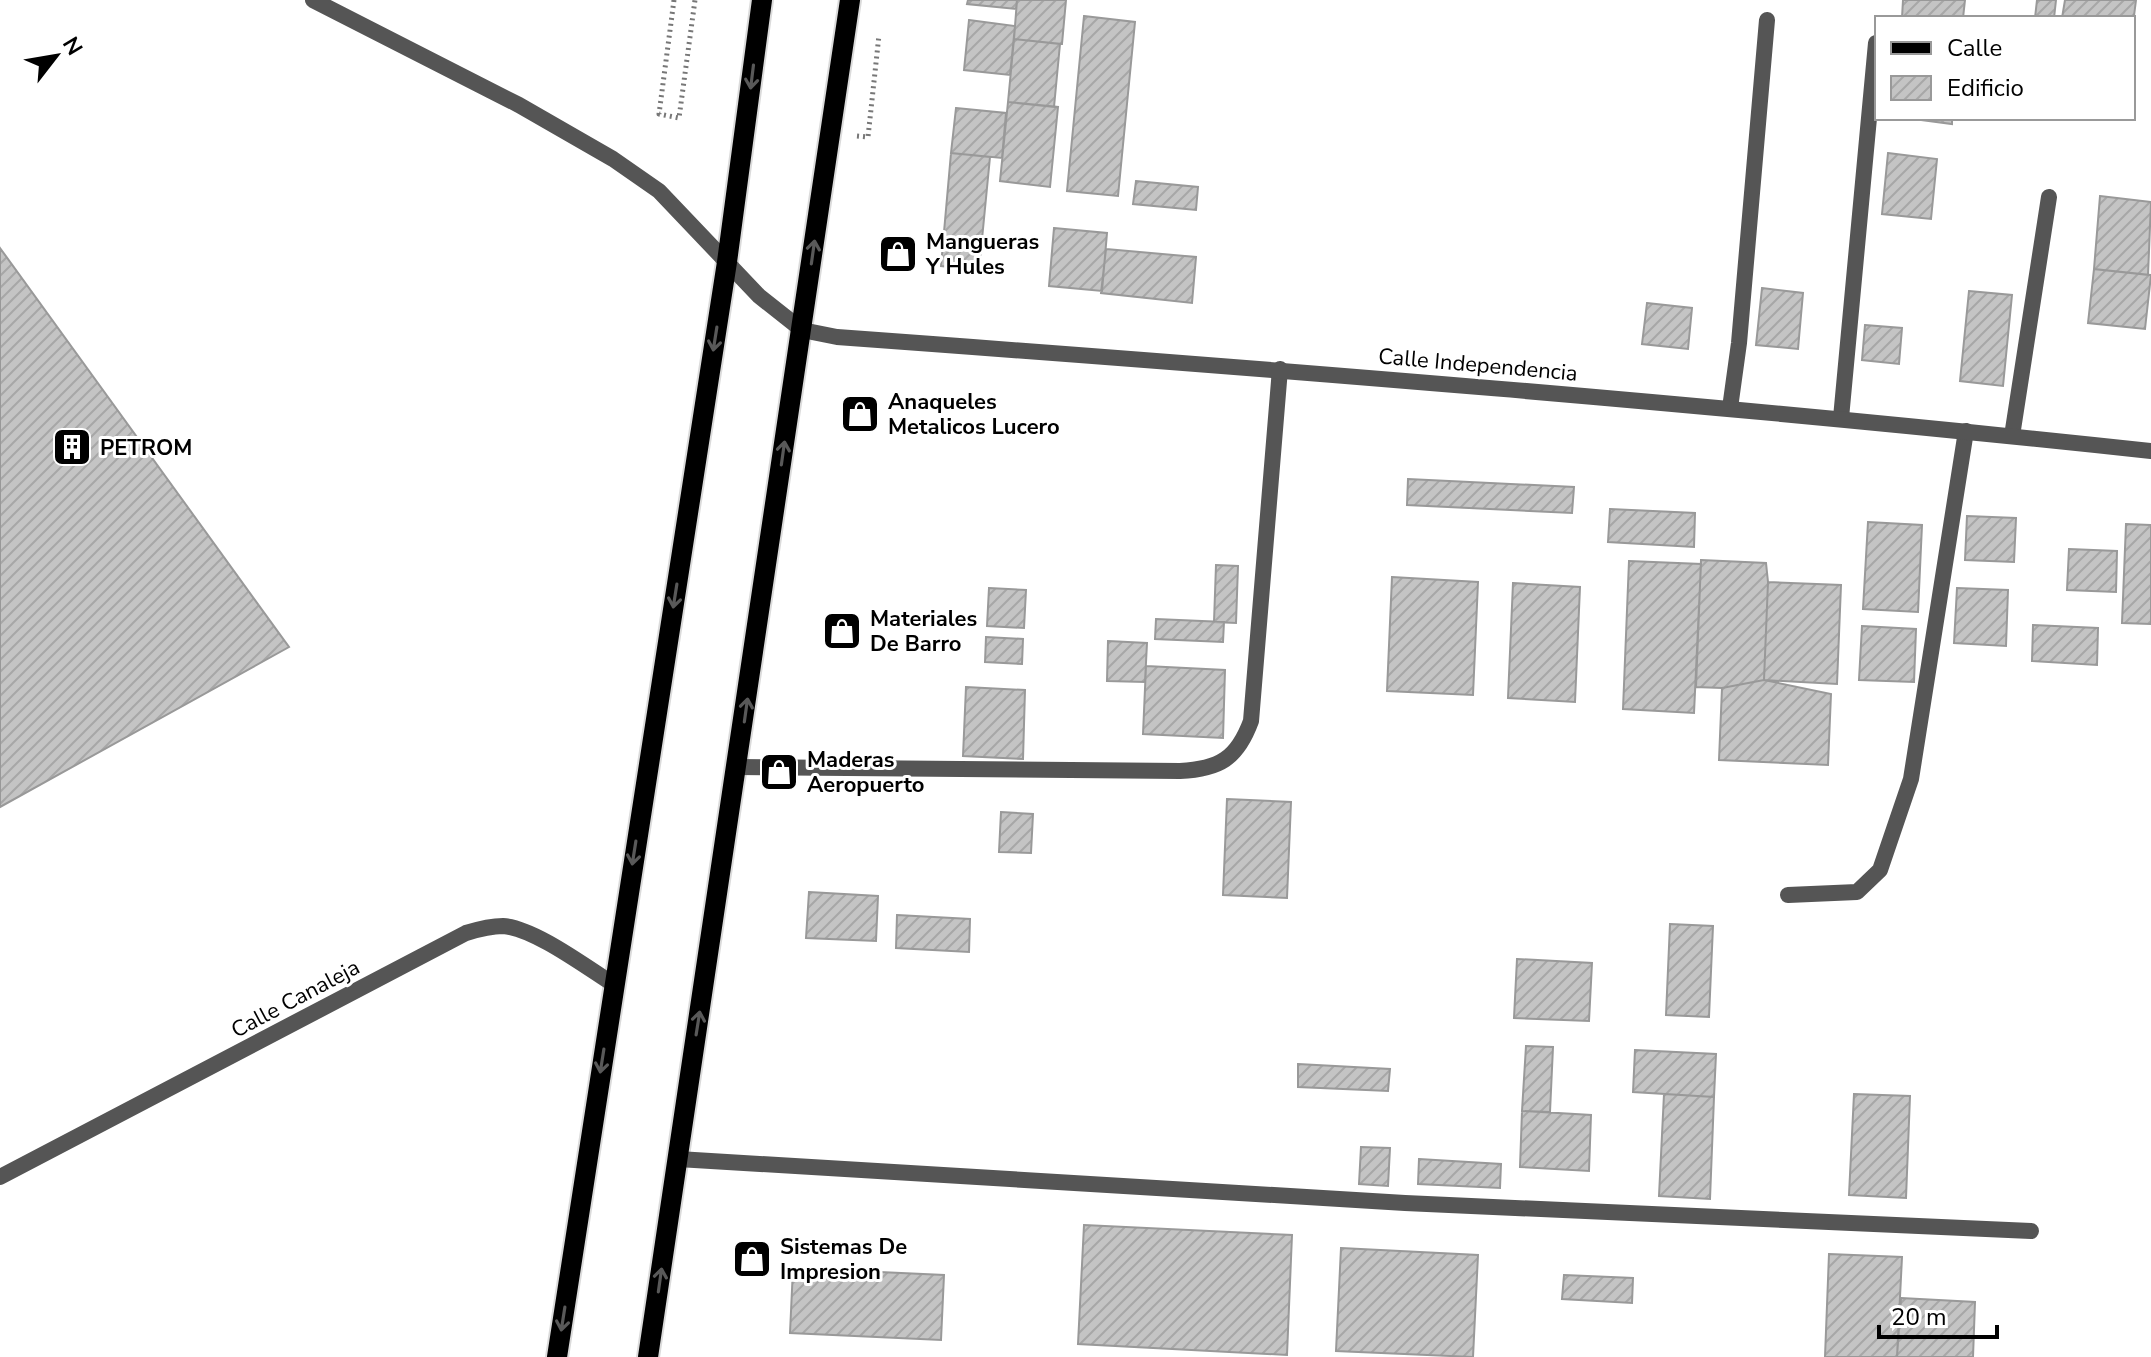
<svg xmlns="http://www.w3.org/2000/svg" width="2151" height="1357" font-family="'Nunito Sans',sans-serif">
  <defs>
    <pattern id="building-hatch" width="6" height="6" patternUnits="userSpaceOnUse" patternTransform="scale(2)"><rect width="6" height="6" fill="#c4c4c4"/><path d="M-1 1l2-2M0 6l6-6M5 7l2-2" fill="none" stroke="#a7a7a7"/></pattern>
  </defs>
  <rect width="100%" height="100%" fill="#fff"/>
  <path fill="url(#building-hatch)" stroke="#999" stroke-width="2" d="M 968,0 L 1017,0 L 1016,9 L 967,4 Z
    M 1017,0 L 1066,0 L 1062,44 L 1014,39 Z
    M 1903,0 L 1965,0 L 1963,18 L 1902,18 Z
    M 2037,0 L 2056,0 L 2054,18 L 2035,18 Z
    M 2065,0 L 2136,0 L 2133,24 L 2133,18 L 2062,18 Z
    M 1084,16 L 1135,22 L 1118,196 L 1067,191 Z
    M 969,20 L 1015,26 L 1010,75 L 964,70 Z
    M 1014,39 L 1060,44 L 1054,107 L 1008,102 Z
    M 1008,102 L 1058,107 L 1050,187 L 1000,181 Z
    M 956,108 L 1006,113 L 1002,158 L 951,153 Z
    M 1906,118 L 1952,118 L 1952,124 Z
    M 951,153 L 990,157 L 979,270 L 941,266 Z
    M 1888,153 L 1937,159 L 1931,219 L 1882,214 Z
    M 1136,181 L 1198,187 L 1196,210 L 1133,204 Z
    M 2100,196 L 2151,202 L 2148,275 L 2094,269 Z
    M 1054,228 L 1107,233 L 1102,291 L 1049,286 Z
    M 0,248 L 289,647 L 0,807 Z
    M 1106,249 L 1196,257 L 1192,303 L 1101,293 Z
    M 2094,269 L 2151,275 L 2145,329 L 2088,323 Z
    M 1762,288 L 1803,293 L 1798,349 L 1756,345 Z
    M 1969,291 L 2012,295 L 2003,386 L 1960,381 Z
    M 1647,303 L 1692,308 L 1688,349 L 1642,344 Z
    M 1865,325 L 1902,328 L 1899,364 L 1862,360 Z
    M 1408,479 L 1574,487 L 1572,513 L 1407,505 Z
    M 1610,509 L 1695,513 L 1694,547 L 1608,542 Z
    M 1967,516 L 2016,518 L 2014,562 L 1965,560 Z
    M 1868,522 L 1922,525 L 1918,612 L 1863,609 Z
    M 2126,524 L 2151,525 L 2151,624 L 2122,623 Z
    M 2069,549 L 2117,551 L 2116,592 L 2067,590 Z
    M 1701,560 L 1766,563 L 1768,582 L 1764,680 L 1722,688 L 1696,687 Z
    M 1629,561 L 1701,564 L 1694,713 L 1623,709 Z
    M 1216,565 L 1238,566 L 1236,623 L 1214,622 Z
    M 1392,577 L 1478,582 L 1473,695 L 1387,691 Z
    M 1768,582 L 1841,585 L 1837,684 L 1764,680 Z
    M 1513,583 L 1580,587 L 1575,702 L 1508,698 Z
    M 989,588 L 1026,590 L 1024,628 L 987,626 Z
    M 1957,588 L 2008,590 L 2006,646 L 1954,643 Z
    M 1156,619 L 1224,622 L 1223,642 L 1155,639 Z
    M 2033,625 L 2098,628 L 2097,665 L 2032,661 Z
    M 1862,626 L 1916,629 L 1914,682 L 1859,680 Z
    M 986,637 L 1023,639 L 1022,664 L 985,662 Z
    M 1108,641 L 1147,643 L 1145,682 L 1107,681 Z
    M 1146,666 L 1225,670 L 1223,738 L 1143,734 Z
    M 1764,680 L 1831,694 L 1828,765 L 1719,760 L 1722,688 Z
    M 966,687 L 1025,690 L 1023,759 L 963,756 Z
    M 1227,799 L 1291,802 L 1287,898 L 1223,895 Z
    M 1001,812 L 1033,814 L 1031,853 L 999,852 Z
    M 809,892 L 878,896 L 876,941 L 806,938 Z
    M 897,915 L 970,919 L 969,952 L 896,948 Z
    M 1670,924 L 1713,926 L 1709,1017 L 1666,1015 Z
    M 1517,959 L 1592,963 L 1589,1021 L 1514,1018 Z
    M 1526,1046 L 1553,1047 L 1550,1112 L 1522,1111 Z
    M 1635,1050 L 1716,1054 L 1714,1097 L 1633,1092 Z
    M 1298,1064 L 1390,1069 L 1388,1091 L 1298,1087 Z
    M 1664,1094 L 1714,1097 L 1710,1199 L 1659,1196 Z
    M 1854,1094 L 1910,1096 L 1906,1198 L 1849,1195 Z
    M 1522,1111 L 1591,1115 L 1589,1171 L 1520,1167 Z
    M 1361,1147 L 1390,1148 L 1388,1186 L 1359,1184 Z
    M 1419,1159 L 1501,1164 L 1500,1188 L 1418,1184 Z
    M 1084,1225 L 1292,1235 L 1287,1355 L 1078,1344 Z
    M 1341,1248 L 1478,1255 L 1473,1357 L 1336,1351 Z
    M 1829,1254 L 1902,1257 L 1897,1357 L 1825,1357 Z
    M 793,1268 L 944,1275 L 941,1340 L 790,1333 Z
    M 1564,1275 L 1633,1278 L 1632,1303 L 1562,1299 Z
    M 1901,1298 L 1975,1302 L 1973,1357 L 1897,1357 Z"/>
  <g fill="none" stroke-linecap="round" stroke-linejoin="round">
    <defs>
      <path id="primary" d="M 557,1357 L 727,262 L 762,0
        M 648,1357 L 850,0"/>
    </defs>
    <use href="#primary" stroke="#dbdbdb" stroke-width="24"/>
    <path stroke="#777" stroke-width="5" stroke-dasharray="2 4" stroke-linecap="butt" d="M 674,0 L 659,114 L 679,118 L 695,0
      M 857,136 L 868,137 L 879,35"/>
    <path stroke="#555" stroke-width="16" d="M 1730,408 L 1739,343 L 1767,20
      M 737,767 L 1180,771 C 1219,769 1237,759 1251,721 L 1280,369"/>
    <path stroke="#555" stroke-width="16" d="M 1841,418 L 1876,43
      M 2012,436 L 2049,197
      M 1788,895 L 1857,892 L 1880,870 L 1911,779 L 1966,431
      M 678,1159 L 1405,1203 L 2031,1231
      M 0,1177 L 466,933 C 479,929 490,926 503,926 C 534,928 586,967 613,984"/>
    <path stroke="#555" stroke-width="16" d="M 313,0 L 519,105 L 613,159 L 659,191 L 759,296 L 802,330 L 837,337 C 1276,369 1714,404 2151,451"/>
    <use href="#primary" stroke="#000" stroke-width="20"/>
  </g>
  <defs><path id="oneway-shaft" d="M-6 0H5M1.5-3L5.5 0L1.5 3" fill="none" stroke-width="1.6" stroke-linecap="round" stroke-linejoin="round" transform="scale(2)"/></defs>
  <g stroke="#595959">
    <use href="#oneway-shaft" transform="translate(752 77) rotate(97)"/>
    <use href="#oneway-shaft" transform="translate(813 252) rotate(-82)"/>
    <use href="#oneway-shaft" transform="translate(715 339) rotate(99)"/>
    <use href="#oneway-shaft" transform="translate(783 453) rotate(-82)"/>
    <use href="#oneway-shaft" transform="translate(675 596) rotate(99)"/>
    <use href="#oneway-shaft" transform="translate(746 710) rotate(-82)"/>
    <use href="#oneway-shaft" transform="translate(634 853) rotate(99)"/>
    <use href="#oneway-shaft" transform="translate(698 1023) rotate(-81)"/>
    <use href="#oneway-shaft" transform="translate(602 1061) rotate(99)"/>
    <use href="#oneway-shaft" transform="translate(660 1280) rotate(-82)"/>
    <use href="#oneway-shaft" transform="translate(563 1319) rotate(99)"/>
  </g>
  <defs>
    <symbol id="shop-square" viewBox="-11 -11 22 22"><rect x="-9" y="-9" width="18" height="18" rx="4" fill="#000" stroke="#fff"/><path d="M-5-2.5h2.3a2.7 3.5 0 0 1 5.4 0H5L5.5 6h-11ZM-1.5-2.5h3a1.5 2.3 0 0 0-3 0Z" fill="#fff"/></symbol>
    <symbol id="building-square" viewBox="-11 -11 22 22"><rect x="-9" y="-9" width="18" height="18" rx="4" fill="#000" stroke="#fff"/><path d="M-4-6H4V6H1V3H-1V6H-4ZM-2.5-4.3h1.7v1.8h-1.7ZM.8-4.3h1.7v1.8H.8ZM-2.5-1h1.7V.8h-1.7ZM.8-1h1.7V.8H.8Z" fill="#fff"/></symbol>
  </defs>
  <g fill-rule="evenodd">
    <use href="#shop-square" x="876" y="232" width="44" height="44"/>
    <use href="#shop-square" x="838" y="392" width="44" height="44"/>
    <use href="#building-square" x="50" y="425" width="44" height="44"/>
    <use href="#shop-square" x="820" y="609" width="44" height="44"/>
    <use href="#shop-square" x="757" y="750" width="44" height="44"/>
    <use href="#shop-square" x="730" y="1237" width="44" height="44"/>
  </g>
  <g text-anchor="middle" stroke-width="6" stroke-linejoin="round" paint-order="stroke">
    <g font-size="22" font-weight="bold" fill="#000" stroke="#fff" text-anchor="start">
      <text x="926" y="249">Mangueras<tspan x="926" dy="25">Y Hules</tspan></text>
      <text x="888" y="409">Anaqueles<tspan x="888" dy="25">Metalicos Lucero</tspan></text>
      <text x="100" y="455">PETROM</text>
      <text x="870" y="626">Materiales<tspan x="870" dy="25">De Barro</tspan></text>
      <text x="807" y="767">Maderas<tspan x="807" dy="25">Aeropuerto</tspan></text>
      <text x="780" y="1254">Sistemas De<tspan x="780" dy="25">Impresion</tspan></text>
    </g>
    <g font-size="22" fill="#000" stroke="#fff">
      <text transform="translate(1478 364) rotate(5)" y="8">Calle Independencia</text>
      <text transform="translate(295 998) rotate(-28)" y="8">Calle Canaleja</text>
    </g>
  </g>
  <rect x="1875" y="16" width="260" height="104" fill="#ffffff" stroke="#999999" stroke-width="2"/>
  <rect x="1891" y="42" width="40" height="12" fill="#000000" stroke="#999999" stroke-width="2"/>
  <text x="1947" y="56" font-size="24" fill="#000000">Calle</text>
  <rect x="1891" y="76" width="40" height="24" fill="url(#building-hatch)" stroke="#999999" stroke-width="2"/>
  <text x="1947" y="96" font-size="24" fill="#000000">Edificio</text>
  <g transform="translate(56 56) rotate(59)" stroke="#ffffff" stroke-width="6" paint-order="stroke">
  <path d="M0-6L14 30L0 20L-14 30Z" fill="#000000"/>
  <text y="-12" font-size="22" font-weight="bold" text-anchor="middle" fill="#000000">N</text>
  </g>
  <path d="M1879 1325v12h118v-12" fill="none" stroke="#000000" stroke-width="4"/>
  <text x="1891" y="1325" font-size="24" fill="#000000" stroke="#ffffff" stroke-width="6" paint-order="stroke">20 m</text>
</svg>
